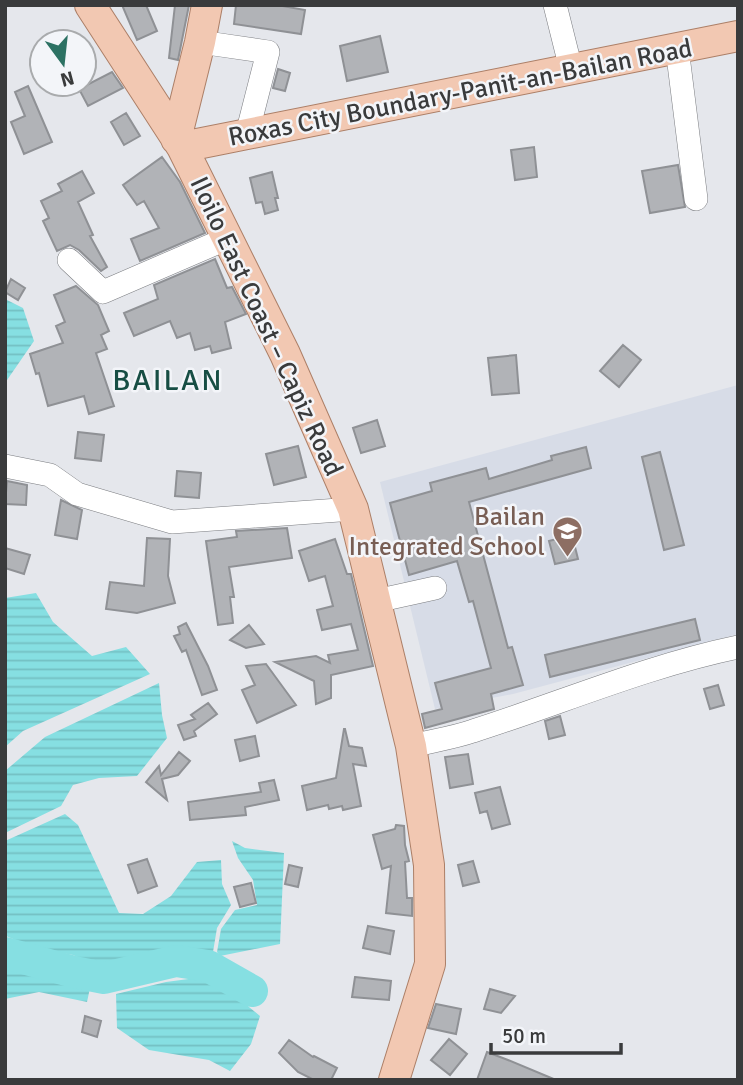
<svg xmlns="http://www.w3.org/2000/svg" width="743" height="1085" font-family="Signika,sans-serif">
  <defs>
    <pattern id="water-rules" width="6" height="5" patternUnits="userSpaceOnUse" patternTransform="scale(1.75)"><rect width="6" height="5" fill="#86dfe2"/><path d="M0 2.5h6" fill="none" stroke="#74c0c3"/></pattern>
  </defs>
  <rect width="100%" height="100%" fill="#e5e7ec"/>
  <path fill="#d7dce7" d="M 738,385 L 738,634 L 513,694 L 435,709 L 380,482 Z"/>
  <path fill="url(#water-rules)" d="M 5,299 L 23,308 L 34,341 L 5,383 Z
    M 36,593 L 53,622 L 92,656 L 126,647 L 150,674 L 23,731 L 5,747 L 5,598 Z
    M 159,683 L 162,715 L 167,738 L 137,776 L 99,778 L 73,785 L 61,806 L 5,833 L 5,771 L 45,737 Z
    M 65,814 L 78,825 L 119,913 L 143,914 L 171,896 L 197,862 L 221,860 L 222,884 L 231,905 L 217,928 L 213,952 L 165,951 L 101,967 L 73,955 L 35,948 L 6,936 L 5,841 Z
    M 232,841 L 245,848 L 284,853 L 280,944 L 220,956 L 217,952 L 221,929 L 235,910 L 257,905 L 253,880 L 238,858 Z
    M 5,967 L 55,976 L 90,988 L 87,1002 L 39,992 L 5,999 Z
    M 196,978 L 227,989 L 260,1016 L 251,1044 L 230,1071 L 209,1060 L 149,1050 L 117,1028 L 116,994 L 166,982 Z"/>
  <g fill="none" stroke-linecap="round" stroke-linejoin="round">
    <path stroke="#86dfe2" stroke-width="32" d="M 5,953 L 74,972 L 104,978 L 176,961 L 208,966 L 252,991"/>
  </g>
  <path fill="#b1b3b7" stroke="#8f9195" stroke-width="2" d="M 122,5 L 146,5 L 157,31 L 137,40 Z
    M 175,5 L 189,5 L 178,60 L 169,58 Z
    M 236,5 L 277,5 L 305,10 L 301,34 L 234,24 Z
    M 380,36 L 388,72 L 347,81 L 340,46 Z
    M 278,69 L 290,73 L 285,91 L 273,88 Z
    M 112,72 L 123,88 L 88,106 L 79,89 Z
    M 28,86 L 52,142 L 24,154 L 11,122 L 25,116 L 15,92 Z
    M 126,113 L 140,136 L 124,145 L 111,122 Z
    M 534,147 L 537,177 L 515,180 L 511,150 Z
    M 162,157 L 180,182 L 205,233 L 140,261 L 131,239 L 159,228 L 144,201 L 137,205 L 123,185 Z
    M 678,165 L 685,207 L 650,213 L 642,171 Z
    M 82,171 L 94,193 L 78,202 L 93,235 L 90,236 L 107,267 L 101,271 L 79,250 L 70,245 L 57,251 L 43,221 L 49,218 L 41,201 L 62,191 L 58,184 Z
    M 272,172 L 278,198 L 275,198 L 278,210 L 265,214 L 262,202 L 256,203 L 250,178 Z
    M 215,259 L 227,288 L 232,287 L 246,314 L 225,322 L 231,348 L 212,353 L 210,346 L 195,350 L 190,333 L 177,338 L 170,321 L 134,336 L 124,313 L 158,299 L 154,285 Z
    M 11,279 L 25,288 L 18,300 L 5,292 Z
    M 76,286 L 98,305 L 109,331 L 101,335 L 107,349 L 96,353 L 114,406 L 89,414 L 84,396 L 48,406 L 39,373 L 36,374 L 30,354 L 63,343 L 56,326 L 65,322 L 54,295 Z
    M 623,345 L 641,360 L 619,387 L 600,371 Z
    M 516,355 L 519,393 L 492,395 L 488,358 Z
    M 377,420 L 385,446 L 361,453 L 353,428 Z
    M 78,432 L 104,435 L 101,461 L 75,458 Z
    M 298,446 L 306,477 L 274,485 L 266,454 Z
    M 586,447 L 591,468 L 469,502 L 508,648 L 512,647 L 523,685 L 491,694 L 494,709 L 425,728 L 422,714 L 442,709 L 435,683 L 491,668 L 473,601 L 469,602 L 457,561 L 409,575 L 390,503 L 432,491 L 430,483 L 486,468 L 489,479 L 552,460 L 551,456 Z
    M 660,452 L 684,545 L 664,550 L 642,457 Z
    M 177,471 L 201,473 L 199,498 L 175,496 Z
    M 7,481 L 27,485 L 26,505 L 5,504 Z
    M 61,500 L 82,510 L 77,539 L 55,535 Z
    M 287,528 L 292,558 L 229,567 L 234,597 L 230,597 L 233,623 L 218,625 L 206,541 L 237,537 L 236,531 Z
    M 572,535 L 578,559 L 555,564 L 549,541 Z
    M 147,538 L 170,539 L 168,576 L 175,603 L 137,613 L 106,609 L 110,582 L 144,586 Z
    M 335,539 L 347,574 L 351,574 L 373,666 L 331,675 L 331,698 L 316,704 L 314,681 L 275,662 L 316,656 L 330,663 L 328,655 L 358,650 L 351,624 L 322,630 L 317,610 L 333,606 L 325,576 L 309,581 L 299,551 Z
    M 5,548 L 30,555 L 24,574 L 5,568 Z
    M 695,619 L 700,640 L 550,677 L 545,655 Z
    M 186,623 L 208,666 L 217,690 L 202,695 L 186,650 L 182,652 L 174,636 L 180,634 L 178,627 Z
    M 249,625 L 264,644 L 246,648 L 230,640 Z
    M 266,664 L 296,705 L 257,723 L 242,690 L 255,685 L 246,666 Z
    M 718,685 L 724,705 L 710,709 L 704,689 Z
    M 208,703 L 217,714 L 194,731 L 196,736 L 184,740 L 178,725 L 195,719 L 191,715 Z
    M 560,716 L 565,735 L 549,739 L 545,721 Z
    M 344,729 L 345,729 L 349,746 L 362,748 L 366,766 L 353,764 L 361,806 L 343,810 L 342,806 L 329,809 L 328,805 L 307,810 L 302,786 L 336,778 Z
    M 255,736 L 259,756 L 240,761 L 235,740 Z
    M 179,752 L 190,761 L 178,775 L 162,779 L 167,800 L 146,782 L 159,766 L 161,775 Z
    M 468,754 L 473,784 L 450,788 L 445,757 Z
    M 274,780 L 279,800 L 245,807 L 246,815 L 190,820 L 188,802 L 261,792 L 259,783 Z
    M 500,787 L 510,824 L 492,829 L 487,811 L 480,813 L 475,793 Z
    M 396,825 L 404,826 L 405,845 L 409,861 L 405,862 L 407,898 L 412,898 L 412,916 L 386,913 L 391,866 L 382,869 L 373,835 L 395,829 Z
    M 147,859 L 157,886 L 138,893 L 128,865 Z
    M 473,861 L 479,882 L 463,886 L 458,865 Z
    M 289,865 L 302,868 L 298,887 L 285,884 Z
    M 251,883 L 256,903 L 240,907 L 234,887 Z
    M 368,926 L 394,931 L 390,954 L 363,948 Z
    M 355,977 L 391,981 L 389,1000 L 352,997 Z
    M 490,989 L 515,996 L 501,1013 L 484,1009 Z
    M 436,1004 L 461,1009 L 456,1034 L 428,1028 Z
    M 85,1016 L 101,1021 L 97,1037 L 82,1032 Z
    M 449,1039 L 467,1054 L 450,1075 L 431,1060 Z
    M 289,1040 L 313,1057 L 314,1056 L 337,1068 L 331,1080 L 314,1080 L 298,1072 L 279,1053 Z
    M 487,1052 L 508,1060 L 556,1080 L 477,1080 Z"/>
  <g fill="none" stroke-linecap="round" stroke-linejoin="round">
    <defs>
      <path id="minor" d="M 555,5 L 571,69
        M 200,42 L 268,52 L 247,134
        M 677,48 L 696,199
        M 69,260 L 103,292 L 228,238
        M 5,466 L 50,475 L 77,494 L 172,522 L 353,509
        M 376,601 L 435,588
        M 411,746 C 431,741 453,738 473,731 C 561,703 647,666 738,647"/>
      <path id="major" d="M 90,5 L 182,147 L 285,354 L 353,509 L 411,746 L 429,865 L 430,964 L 394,1080
        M 176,139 L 200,42 L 207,5
        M 182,147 L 738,36"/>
    </defs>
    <use href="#minor" stroke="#7b7d81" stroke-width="24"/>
    <use href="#major" stroke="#ac7f67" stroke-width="32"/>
    <use href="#minor" stroke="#fff" stroke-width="23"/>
    <use href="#major" stroke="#f2c8b2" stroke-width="30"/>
  </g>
  <defs>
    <symbol id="school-pin" viewBox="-11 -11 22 30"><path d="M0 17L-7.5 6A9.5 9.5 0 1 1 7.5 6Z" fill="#8d6e63" stroke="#f3f5f9"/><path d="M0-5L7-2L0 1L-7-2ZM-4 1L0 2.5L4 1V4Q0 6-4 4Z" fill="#fff"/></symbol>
  </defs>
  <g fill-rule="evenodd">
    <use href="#school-pin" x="550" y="514" width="35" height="47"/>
  </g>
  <g text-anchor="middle" stroke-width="5" stroke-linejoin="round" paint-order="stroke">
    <g font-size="26" fill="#3a3b3c" stroke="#f3f5f9">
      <text transform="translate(460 92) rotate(-11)" y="9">Roxas City Boundary-Panit-an-Bailan Road</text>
      <text transform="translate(267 326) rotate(65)" y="9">Iloilo East Coast – Capiz Road</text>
    </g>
    <g font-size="26" fill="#785e54" stroke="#f3f5f9" text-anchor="end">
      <text x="545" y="525">Bailan<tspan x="545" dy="30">Integrated School</tspan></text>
    </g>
    <g font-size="30" letter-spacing="2" fill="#174e44" stroke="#f3f5f9">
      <text x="168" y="390">BAILAN</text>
    </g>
  </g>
  <rect width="743" height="1085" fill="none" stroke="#3a3b3c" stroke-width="14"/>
  <g transform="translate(63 63) rotate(165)"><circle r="33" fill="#f3f5f9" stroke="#a9abad" stroke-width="2"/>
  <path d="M0-5L12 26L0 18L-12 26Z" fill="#2c7163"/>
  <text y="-10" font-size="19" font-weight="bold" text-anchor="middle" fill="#3a3b3c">N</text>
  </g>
  <path d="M491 1043v10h130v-10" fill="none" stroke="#3a3b3c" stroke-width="3.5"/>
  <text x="502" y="1043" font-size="21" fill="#3a3b3c" stroke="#f3f5f9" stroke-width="5" paint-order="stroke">50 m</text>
</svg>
